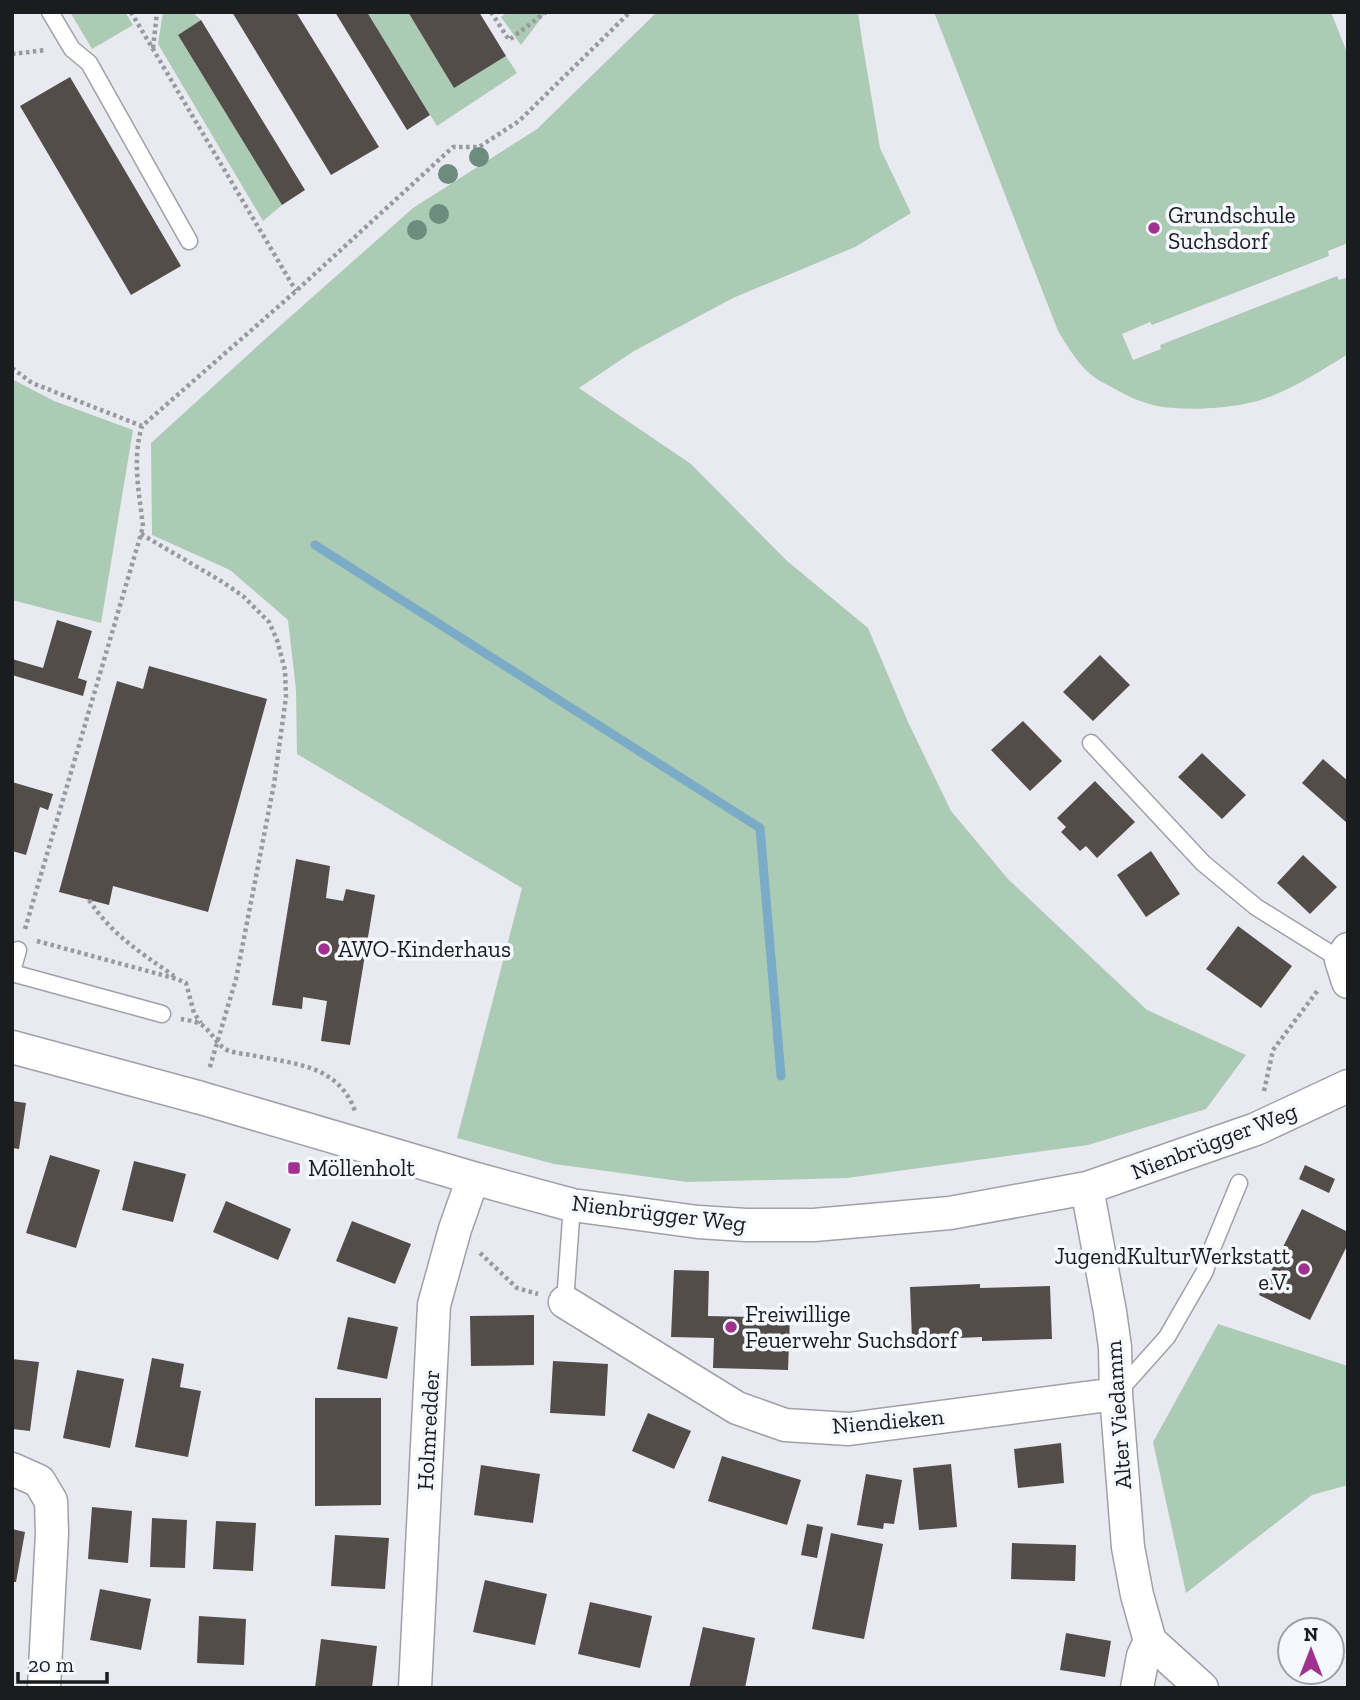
<svg xmlns="http://www.w3.org/2000/svg" width="1360" height="1700" font-family="'Zilla Slab',serif">
  <rect width="100%" height="100%" fill="#e9eaf1"/>
  <path fill="#accbb4" d="M 70,12 L 125,12 L 133,25 L 92,49 Z
    M 163,12 L 192,12 L 201,20 L 178,35 L 282,205 L 263,221 L 158,44 Z
    M 367,12 L 408,12 L 454,87 L 506,56 L 517,73 L 437,126 Z
    M 507,12 L 546,12 L 521,45 L 501,17 Z
    M 657,12 L 858,12 L 862,40 L 880,148 L 911,213 L 855,247 L 733,298 L 634,351 L 579,388 L 691,464 L 786,560 L 868,628 L 908,722 L 951,811 L 1008,879 L 1147,1010 L 1246,1055 L 1206,1109 L 1088,1145 L 847,1178 L 687,1182 L 554,1164 L 457,1138 L 522,888 L 297,754 L 296,690 L 288,620 L 230,570 L 152,535 L 151,443 L 263,341 L 413,208 L 537,129 Z
    M 934,12 L 1331,12 L 1348,55 L 1348,243 L 1328,251 L 1329,256 L 1152,325 L 1150,322 L 1122,334 L 1133,360 L 1161,349 L 1160,345 L 1337,276 L 1339,280 L 1348,277 L 1348,354 C 1321,371 1283,395 1253,402 C 1225,409 1184,411 1157,406 C 1139,402 1123,394 1108,385 C 1103,383 1098,380 1094,377 C 1078,365 1068,347 1058,331 Z
    M 12,379 L 54,401 L 133,430 L 101,623 L 12,600 Z
    M 1218,1324 L 1348,1366 L 1348,1485 L 1312,1495 L 1186,1593 L 1153,1442 Z"/>
  <g fill="none" stroke-linecap="round" stroke-linejoin="round">
    <path stroke="#7aabc7" stroke-width="9" d="M 315,545 L 760,828 L 781,1076"/>
  </g>
  <path fill="#534d49" d="M 232,12 L 296,12 L 379,147 L 331,175 Z
    M 335,12 L 367,12 L 430,115 L 407,130 Z
    M 408,12 L 479,12 L 506,56 L 454,88 Z
    M 201,20 L 305,190 L 282,205 L 178,35 Z
    M 70,77 L 181,266 L 131,295 L 20,106 Z
    M 57,620 L 92,631 L 78,678 L 87,681 L 83,696 L 12,675 L 12,659 L 43,668 Z
    M 1100,655 L 1130,685 L 1093,721 L 1063,692 Z
    M 149,666 L 267,699 L 208,912 L 113,886 L 109,905 L 59,892 L 117,681 L 143,689 Z
    M 1023,721 L 1062,761 L 1030,791 L 991,750 Z
    M 1202,753 L 1246,795 L 1222,819 L 1178,777 Z
    M 1323,759 L 1348,781 L 1347,823 L 1302,783 Z
    M 1095,781 L 1135,822 L 1097,858 L 1086,846 L 1080,851 L 1061,832 L 1066,827 L 1057,818 Z
    M 12,782 L 53,794 L 48,810 L 40,807 L 26,855 L 12,851 Z
    M 1151,851 L 1180,894 L 1146,917 L 1117,875 Z
    M 1303,855 L 1337,887 L 1310,914 L 1277,883 Z
    M 296,859 L 330,866 L 326,898 L 343,901 L 346,889 L 375,895 L 350,1045 L 321,1041 L 327,1001 L 303,997 L 302,1009 L 272,1005 Z
    M 1238,926 L 1292,966 L 1261,1008 L 1206,969 Z
    M 12,1101 L 26,1103 L 19,1149 L 12,1148 Z
    M 50,1155 L 100,1170 L 76,1248 L 26,1233 Z
    M 134,1161 L 186,1174 L 173,1222 L 122,1210 Z
    M 1305,1165 L 1335,1179 L 1329,1193 L 1299,1179 Z
    M 226,1201 L 291,1229 L 278,1260 L 213,1232 Z
    M 1302,1209 L 1348,1232 L 1348,1244 L 1310,1320 L 1259,1295 Z
    M 352,1221 L 411,1244 L 395,1284 L 336,1261 Z
    M 674,1270 L 709,1271 L 708,1316 L 790,1318 L 788,1370 L 713,1368 L 714,1338 L 671,1337 Z
    M 980,1284 L 980,1288 L 1050,1286 L 1052,1339 L 982,1341 L 982,1337 L 912,1340 L 910,1287 Z
    M 534,1315 L 534,1365 L 471,1366 L 470,1316 Z
    M 348,1317 L 398,1327 L 387,1379 L 337,1369 Z
    M 152,1358 L 184,1364 L 180,1387 L 201,1391 L 188,1457 L 135,1447 Z
    M 12,1359 L 39,1362 L 30,1431 L 12,1429 Z
    M 553,1361 L 608,1364 L 605,1416 L 550,1413 Z
    M 77,1370 L 124,1379 L 110,1448 L 63,1438 Z
    M 315,1398 L 381,1398 L 381,1505 L 315,1506 Z
    M 648,1413 L 691,1431 L 674,1469 L 632,1451 Z
    M 1061,1443 L 1064,1483 L 1018,1488 L 1014,1449 Z
    M 722,1456 L 801,1480 L 787,1525 L 708,1501 Z
    M 951,1464 L 957,1527 L 919,1530 L 913,1468 Z
    M 481,1465 L 540,1474 L 533,1523 L 474,1515 Z
    M 866,1474 L 902,1480 L 894,1524 L 884,1523 L 883,1529 L 857,1525 Z
    M 92,1507 L 132,1511 L 128,1563 L 88,1559 Z
    M 152,1518 L 187,1520 L 185,1568 L 150,1567 Z
    M 216,1521 L 256,1523 L 253,1571 L 213,1569 Z
    M 807,1524 L 823,1527 L 817,1558 L 801,1555 Z
    M 12,1529 L 25,1532 L 16,1582 L 12,1582 Z
    M 831,1533 L 883,1544 L 864,1639 L 812,1629 Z
    M 335,1535 L 389,1538 L 385,1589 L 331,1586 Z
    M 1012,1543 L 1076,1545 L 1075,1581 L 1011,1579 Z
    M 485,1580 L 547,1594 L 535,1645 L 473,1632 Z
    M 100,1589 L 151,1599 L 141,1650 L 90,1640 Z
    M 590,1602 L 652,1616 L 640,1668 L 578,1654 Z
    M 199,1616 L 246,1619 L 244,1665 L 197,1663 Z
    M 703,1627 L 755,1638 L 745,1688 L 689,1688 Z
    M 1066,1633 L 1111,1641 L 1105,1677 L 1060,1670 Z
    M 321,1639 L 377,1646 L 372,1688 L 315,1688 Z"/>
  <g fill="none" stroke-linecap="round" stroke-linejoin="round">
    <defs>
      <path id="lane" d="M 50,12 L 72,49 L 89,63 L 189,241
        M 1091,743 L 1203,863 L 1256,907 L 1341,960
        M 12,971 L 18,950
        M 12,973 L 162,1014
        M 565,1302 L 572,1205
        M 1118,1392 L 1167,1337 L 1205,1271 L 1211,1251 L 1239,1183"/>
      <path id="street" d="M 1348,949 L 1341,960 L 1348,982
        M 12,1047 L 201,1098 L 473,1178 L 572,1205 L 698,1222 L 746,1225 L 814,1225 L 950,1213 L 1087,1188 L 1256,1129 L 1348,1086
        M 1087,1188 L 1110,1312 L 1115,1347 L 1116,1394 L 1128,1547 L 1137,1595 L 1150,1641 L 1202,1688
        M 565,1302 L 737,1408 L 785,1425 L 849,1429 L 1116,1394
        M 12,1469 L 39,1481 L 51,1501 L 52,1533 L 44,1688
        M 415,1688 L 434,1305 L 455,1229 L 473,1178
        M 1137,1688 L 1143,1656 L 1150,1641"/>
    </defs>
    <use href="#lane" stroke="#a0a1a8" stroke-width="19"/>
    <use href="#street" stroke="#a0a1a8" stroke-width="35"/>
    <path stroke="#999a9f" stroke-width="4.5" stroke-dasharray="3.5 3.5" stroke-linecap="butt" d="M 131,12 L 296,291
      M 491,12 L 509,40 L 546,12
      M 153,48 L 157,12
      M 12,54 L 46,50
      M 12,368 L 32,383 L 142,426 L 296,291 L 453,147 L 479,147 L 519,121 L 630,12
      M 141,534 L 221,581 L 243,596 L 269,622 L 277,640 L 285,670 L 286,697 L 274,784 L 236,979 L 209,1070
      M 89,900 C 112,935 140,952 174,976
      M 25,929 L 141,534 L 143,526 C 139,492 132,459 142,426
      M 37,941 L 177,979 L 186,983 L 194,1013 L 201,1023
      M 181,1019 C 187,1020 196,1021 202,1025 C 212,1032 217,1046 229,1051 C 236,1053 244,1054 251,1055 C 293,1064 338,1064 355,1111
      M 1264,1091 L 1273,1050 L 1318,990
      M 480,1253 L 517,1288 L 538,1294"/>
    <use href="#lane" stroke="#fff" stroke-width="16"/>
    <use href="#street" stroke="#fff" stroke-width="32"/>
  </g>
  <g fill="#6e8c7e">
    <circle cx="479" cy="157" r="10"/>
    <circle cx="448" cy="174" r="10"/>
    <circle cx="439" cy="214" r="10"/>
    <circle cx="417" cy="230" r="10"/>
  </g>
  <g fill="#a0318f" stroke="#f6f8ff" stroke-width="2.5">
    <circle cx="1154" cy="228" r="7"/>
    <circle cx="324" cy="949" r="7"/>
    <rect x="287" y="1161" width="14" height="14" rx="3.5"/>
    <circle cx="1304" cy="1269" r="7"/>
    <circle cx="731" cy="1327" r="7"/>
  </g>
  <g text-anchor="middle" stroke-width="7" stroke-linejoin="round" paint-order="stroke">
    <g font-size="23" fill="#1b1c1e" stroke="#f6f8ff" text-anchor="start">
      <text x="1168" y="223">Grundschule<tspan x="1168" dy="26">Suchsdorf</tspan></text>
      <text x="338" y="957">AWO-Kinderhaus</text>
      <text x="308" y="1176">Möllenholt</text>
      <text x="1290" y="1264" text-anchor="end">JugendKulturWerkstatt<tspan x="1290" dy="26">e.V.</tspan></text>
      <text x="745" y="1322">Freiwillige<tspan x="745" dy="26">Feuerwehr Suchsdorf</tspan></text>
    </g>
    <g font-size="23" fill="#1b1c1e" stroke="#f6f8ff">
      <text transform="translate(1214 1141) rotate(-21)" y="8">Nienbrügger Weg</text>
      <text transform="translate(659 1213) rotate(7)" y="8">Nienbrügger Weg</text>
      <text transform="translate(1118 1415) rotate(-94)" y="8">Alter Viedamm</text>
      <text transform="translate(888 1421) rotate(-5)" y="8">Niendieken</text>
      <text transform="translate(428 1430) rotate(-87)" y="8">Holmredder</text>
    </g>
  </g>
  <rect width="1360" height="1700" fill="none" stroke="#1b1c1e" stroke-width="28"/>
  <g transform="translate(1311 1651)"><circle r="33" fill="#f6f8ff" stroke="#9ea0a5" stroke-width="2"/>
  <path d="M0-5L12 26L0 18L-12 26Z" fill="#a0318f"/>
  <text y="-10" font-size="19" font-weight="bold" text-anchor="middle" fill="#1b1c1e">N</text>
  </g>
  <path d="M18 1672v10h89v-10" fill="none" stroke="#1b1c1e" stroke-width="3.5"/>
  <text x="28" y="1672" font-size="21" fill="#1b1c1e" stroke="#f6f8ff" stroke-width="5" paint-order="stroke">20 m</text>
</svg>
